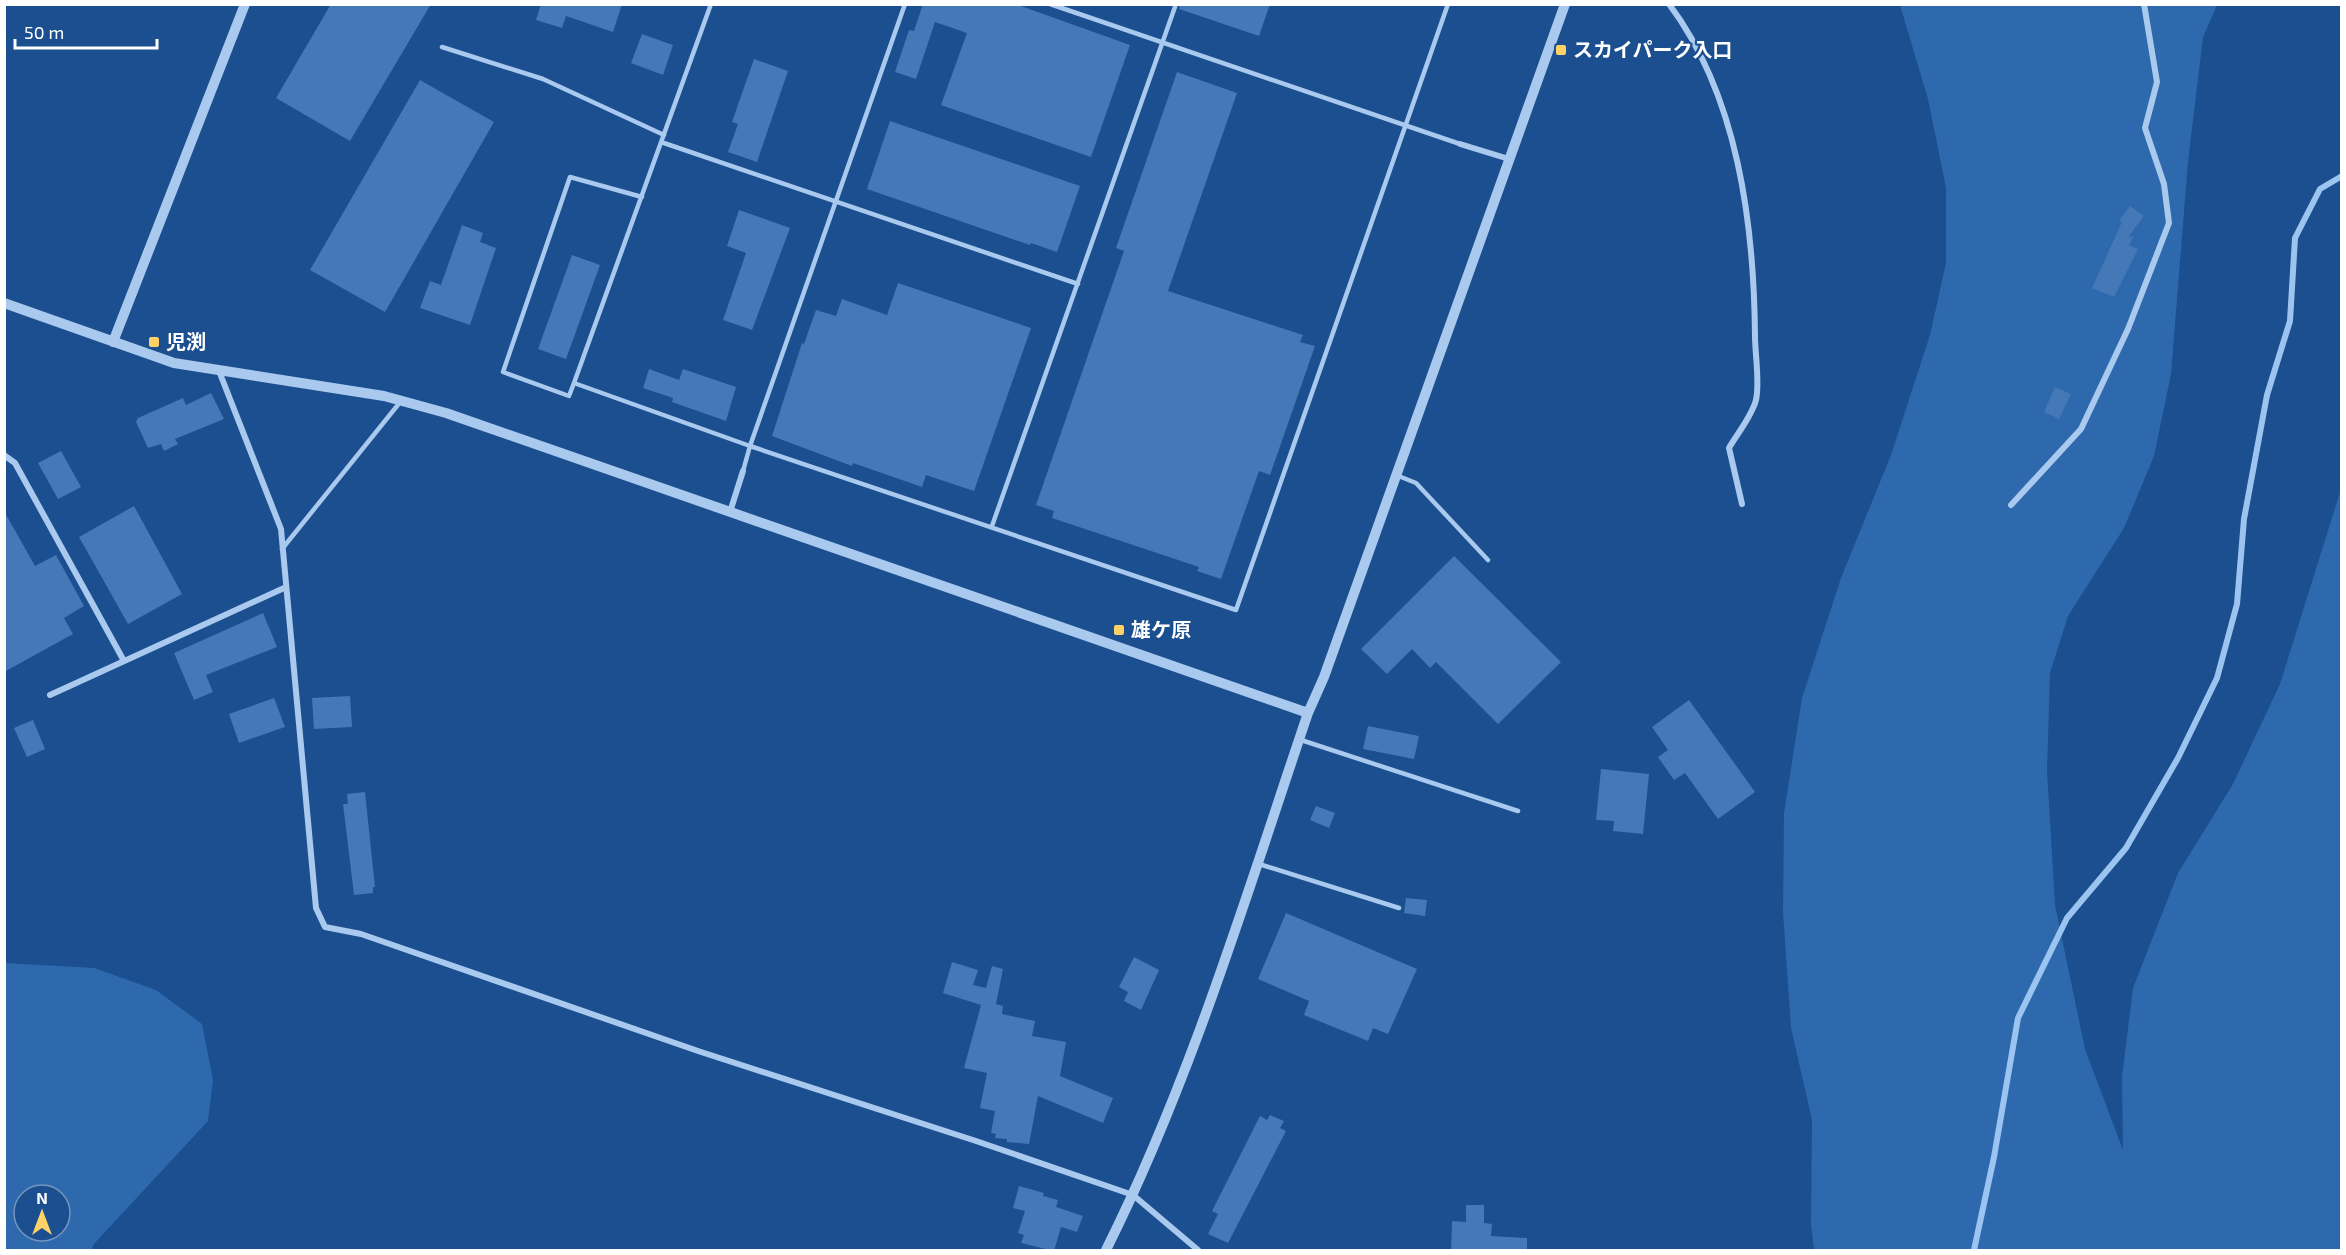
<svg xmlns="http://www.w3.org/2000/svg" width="2346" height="1255" font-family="'Exo 2','Noto Sans JP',sans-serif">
  <rect width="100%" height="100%" fill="#1b4f8f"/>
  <path fill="#2e69ad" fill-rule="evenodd" d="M 1900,5 L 2217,5 L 2203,37 L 2188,162 L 2171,374 L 2154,456 L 2124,528 L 2068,616 L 2050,673 L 2047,770 L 2055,905 L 2085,1049 L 2123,1150 L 2122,1077 L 2133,988 L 2178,873 L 2233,784 L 2280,684 L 2341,489 L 2341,1250 L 1814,1250 L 1811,1224 L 1812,1120 L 1791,1028 L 1783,912 L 1784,813 L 1802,698 L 1841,578 L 1891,455 L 1930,335 L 1946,263 L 1946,188 L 1928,99 Z
    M 5,963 L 94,968 L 156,990 L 202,1024 L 213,1080 L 208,1121 L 93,1245 L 92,1250 L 5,1250 ZM 24,1195 L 60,1195 L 60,1231 L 24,1231 Z"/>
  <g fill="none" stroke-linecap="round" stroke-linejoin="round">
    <path stroke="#9cc4f0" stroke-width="6" d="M 1974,1250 L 1994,1157 L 2018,1018 L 2067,918 L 2126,848 L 2178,758 L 2217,678 L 2237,604 L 2244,519 L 2267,395 L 2290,321 L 2295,238 L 2320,189 L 2342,176"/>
  </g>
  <path fill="#4478b7" d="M 331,4 L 431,4 L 350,141 L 276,98 Z
    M 541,4 L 622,4 L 613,32 L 566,16 L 562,28 L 536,20 Z
    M 923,4 L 1015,4 L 1130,45 L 1091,157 L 941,105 L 967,33 L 935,22 L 916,79 L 895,72 L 909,30 L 914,31 Z
    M 1180,4 L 1270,4 L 1259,36 L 1179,9 Z
    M 642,34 L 673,45 L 663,75 L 631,63 Z
    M 754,59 L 788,71 L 757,162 L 728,152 L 738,124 L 732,122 Z
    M 1177,72 L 1237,93 L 1168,291 L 1303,335 L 1300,342 L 1315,346 L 1270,475 L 1259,471 L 1221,579 L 1197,571 L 1199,567 L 1052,518 L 1054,511 L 1036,505 L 1124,251 L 1116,248 Z
    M 420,80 L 494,122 L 385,312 L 310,270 Z
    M 890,121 L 1080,186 L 1057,252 L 1031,243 L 1030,245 L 867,189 Z
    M 2130,206 L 2144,216 L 2129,236 L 2133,237 L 2129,245 L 2138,249 L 2114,297 L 2092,288 L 2122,222 L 2119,221 Z
    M 739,210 L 790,228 L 752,330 L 723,320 L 746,253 L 727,246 Z
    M 462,225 L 483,233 L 480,242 L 496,248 L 470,325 L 420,308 L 430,281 L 441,285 Z
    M 572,255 L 600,265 L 566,359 L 538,349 Z
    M 898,283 L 1031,328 L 974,491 L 926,475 L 922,487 L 853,463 L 852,466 L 772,436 L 802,343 L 804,344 L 816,310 L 836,316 L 842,299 L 887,315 Z
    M 649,369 L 679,380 L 683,369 L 736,387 L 726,421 L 672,402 L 673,398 L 643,388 Z
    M 2055,387 L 2071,394 L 2059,419 L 2044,412 Z
    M 211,393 L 224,419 L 175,439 L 178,444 L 164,451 L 161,444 L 148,448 L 136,422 L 138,418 L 183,398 L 186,405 Z
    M 61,451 L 81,487 L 58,499 L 38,463 Z
    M 134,506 L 182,594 L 128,624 L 79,537 Z
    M 4,511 L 35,566 L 56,555 L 84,606 L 64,618 L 73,634 L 4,672 Z
    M 1454,556 L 1561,662 L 1498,724 L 1436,662 L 1430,668 L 1412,649 L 1387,674 L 1361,649 Z
    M 263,613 L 277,647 L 206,675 L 213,692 L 194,700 L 174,653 Z
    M 350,696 L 352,727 L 314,729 L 312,698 Z
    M 274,698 L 285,727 L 239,743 L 229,714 Z
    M 1689,700 L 1755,792 L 1718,819 L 1685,773 L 1674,780 L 1658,757 L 1668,750 L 1652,727 Z
    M 33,720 L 45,749 L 27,757 L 14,728 Z
    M 1368,726 L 1419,736 L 1414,759 L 1363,749 Z
    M 1601,769 L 1649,774 L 1643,834 L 1613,831 L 1614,821 L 1596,820 Z
    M 365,792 L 375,887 L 373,887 L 373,893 L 354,895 L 343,804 L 348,804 L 347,794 Z
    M 1316,806 L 1335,813 L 1329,828 L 1310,820 Z
    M 1406,898 L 1427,900 L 1425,916 L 1404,913 Z
    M 1286,913 L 1417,969 L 1388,1034 L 1373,1028 L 1368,1041 L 1304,1015 L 1309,1001 L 1258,979 Z
    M 1134,957 L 1159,970 L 1141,1010 L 1124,1001 L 1128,992 L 1119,987 Z
    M 952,962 L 978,970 L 973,985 L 986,988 L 992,966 L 1003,969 L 996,1004 L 1003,1006 L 1002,1014 L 1035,1021 L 1032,1036 L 1066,1042 L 1060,1076 L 1113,1098 L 1103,1123 L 1038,1096 L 1029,1144 L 1007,1142 L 1007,1139 L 995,1138 L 996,1134 L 991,1133 L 995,1111 L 980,1108 L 987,1073 L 964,1068 L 981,1005 L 943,993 Z
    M 1270,1115 L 1284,1121 L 1280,1128 L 1286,1131 L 1228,1243 L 1208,1234 L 1218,1214 L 1212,1211 L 1260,1116 L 1267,1120 Z
    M 1019,1186 L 1044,1193 L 1043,1196 L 1058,1200 L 1056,1207 L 1083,1216 L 1077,1232 L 1061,1227 L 1054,1251 L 1021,1243 L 1024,1235 L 1018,1233 L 1025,1211 L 1013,1208 Z
    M 1466,1205 L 1484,1205 L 1484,1223 L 1492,1224 L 1491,1236 L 1527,1238 L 1527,1251 L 1451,1251 L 1452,1221 L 1466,1222 Z"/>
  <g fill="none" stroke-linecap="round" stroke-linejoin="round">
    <path stroke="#a9c9ee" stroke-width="4.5" d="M 711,4 L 574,383 L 750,446 L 905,4
      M 1050,4 L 1460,144
      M 442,47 L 543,79 L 664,135
      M 661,142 L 1078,284
      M 574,383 L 569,396 L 503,372 L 570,177 L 642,197
      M 743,471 L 750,446 L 1236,610 L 1448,4
      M 1396,475 L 1416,483 L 1488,560
      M 992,526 L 1176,4
      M 282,549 L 401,401
      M 1301,740 L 1518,811
      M 1259,864 L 1399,908"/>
    <path stroke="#a9c9ee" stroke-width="6" d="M 1669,4 C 1738,96 1754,224 1755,336 C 1755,354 1760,383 1756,400 C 1752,416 1737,434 1729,448 L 1742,504
      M 1460,144 L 1509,159
      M 219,371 L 281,529 L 316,908 L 325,927 L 361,934 L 698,1051 L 976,1141 L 1133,1195 L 1198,1250
      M 4,455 L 15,463 L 124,661
      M 2011,505 L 2081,429 L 2128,329 L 2169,223 L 2164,184 L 2145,128 L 2157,82 L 2144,4
      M 730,512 L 743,471
      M 50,695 L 284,588"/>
    <path stroke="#a9c9ee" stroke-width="10" d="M 4,303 L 174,363 L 384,396 L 446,413 L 1308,713
      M 113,342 L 245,4
      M 1106,1250 C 1191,1080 1247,893 1308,713 L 1324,677 L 1565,4"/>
  </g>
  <g fill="#ffd166" stroke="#1b4f8f" stroke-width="2">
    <rect x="1555" y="44" width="12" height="12" rx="3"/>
    <rect x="148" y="336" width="12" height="12" rx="3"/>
    <rect x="1113" y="624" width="12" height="12" rx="3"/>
  </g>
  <g text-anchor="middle" stroke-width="4.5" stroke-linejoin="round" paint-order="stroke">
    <g font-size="20" font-weight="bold" fill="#fff" stroke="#1b4f8f" text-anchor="start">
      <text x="1573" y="57">スカイパーク入口</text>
      <text x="166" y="349">児渕</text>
      <text x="1131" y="637">雄ケ原</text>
    </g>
  </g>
  <rect width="2346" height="1255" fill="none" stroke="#ffffff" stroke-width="12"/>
  <g transform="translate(42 1213)"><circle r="28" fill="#1b4f8f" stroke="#7695bc" stroke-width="1.5"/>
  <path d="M0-4.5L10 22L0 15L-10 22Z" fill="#ffd166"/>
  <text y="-9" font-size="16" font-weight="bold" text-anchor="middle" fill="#ffffff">N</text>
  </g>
  <path d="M15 39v9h142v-9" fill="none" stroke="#ffffff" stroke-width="3"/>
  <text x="24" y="39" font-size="18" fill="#ffffff" stroke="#1b4f8f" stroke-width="4.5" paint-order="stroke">50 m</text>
</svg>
